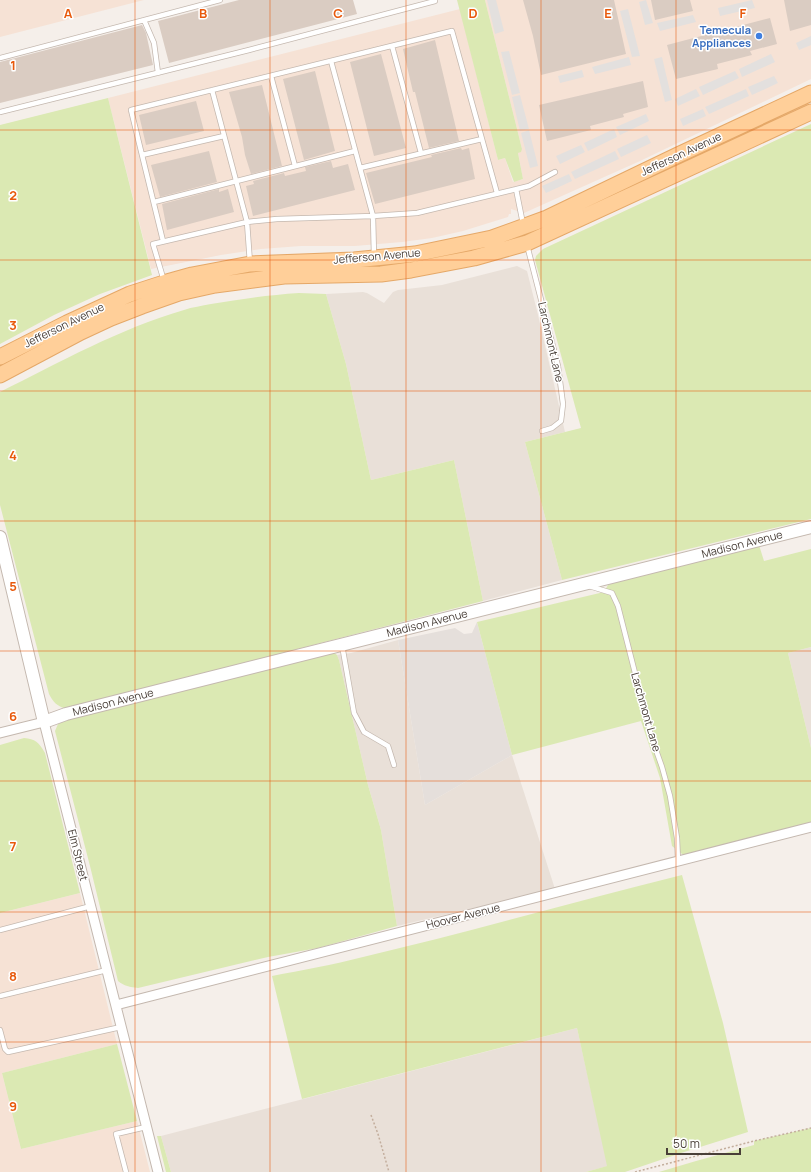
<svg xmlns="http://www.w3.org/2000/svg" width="811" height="1172" font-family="Manrope,sans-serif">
  <rect width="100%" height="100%" fill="#f5efea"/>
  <path fill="#e9e0d8" d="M 517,266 L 527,271 L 538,315 L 565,432 L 525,442 L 562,580 L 483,601 L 454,460 L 371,480 L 346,364 L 326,294 L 363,292 L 367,293 L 384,303 L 393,292 L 398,290 L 442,285 Z
    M 398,640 L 425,805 L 512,755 L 555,889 L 397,926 L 381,830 L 368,785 L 339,660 L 337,655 L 351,653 Z
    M 811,647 L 811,748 L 788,653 Z
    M 577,1028 L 608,1166 L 586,1172 L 171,1172 L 161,1136 Z"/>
  <path fill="#f6e2d5" d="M 0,0 L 144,0 L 0,37 Z
    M 485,0 L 811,0 L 811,79 L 640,161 L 524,213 L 511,209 L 511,214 L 509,214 L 508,217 L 463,231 L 432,238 L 402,242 L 355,246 L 301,246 L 261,249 L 221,255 L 151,269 L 108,98 L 460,9 L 498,160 L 505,158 L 513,182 L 523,179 L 518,153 L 522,149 Z
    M 80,893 L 117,1044 L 2,1073 L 21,1149 L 137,1121 L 150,1172 L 0,1172 L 0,913 Z"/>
  <path fill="#e5dfdb" d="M 477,622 L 512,755 L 425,805 L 398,640 L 455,628 L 464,634 L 472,633 Z"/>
  <path fill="#dbe9b3" d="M 457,0 L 485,0 L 522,149 L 521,152 L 518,153 L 523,179 L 514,182 L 505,158 L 498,160 Z
    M 108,98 L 152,275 L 100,294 L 54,315 L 0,344 L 0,125 Z
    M 811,124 L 811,519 L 562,580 L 525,442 L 581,428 L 535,260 L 536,256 L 543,249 Z
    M 299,293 L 326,294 L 346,364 L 371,480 L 454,460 L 483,601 L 66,709 C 57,706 53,702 49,694 L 0,505 L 0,392 C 60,362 119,329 184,310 C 192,307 202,306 211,304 C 240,299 269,295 299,293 Z
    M 759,545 L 764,561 L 811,549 L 811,647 L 788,653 L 811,748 L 811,822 L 688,855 L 682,854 L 672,846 L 660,778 L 641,721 L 512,755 L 477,622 L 604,592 L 608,585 L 613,582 Z
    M 333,652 L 337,655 L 339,660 L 368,785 L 381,830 L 397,926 L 318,948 L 268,957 L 138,988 C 130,987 124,986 118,981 L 90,866 L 55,731 L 58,724 L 64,721 Z
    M 24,738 C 35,739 39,742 45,753 L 80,893 L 0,913 L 0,745 Z
    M 682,875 L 723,1023 L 748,1132 L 681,1153 L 625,1172 L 586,1172 L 607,1166 L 577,1028 L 302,1099 L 272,976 C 302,970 333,965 363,957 C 470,932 576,901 682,875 Z
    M 117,1044 L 137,1121 L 21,1149 L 2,1073 Z
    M 811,1128 L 811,1172 L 659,1172 L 696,1161 L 754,1145 L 754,1141 Z
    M 157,1136 L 161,1136 L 171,1172 L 166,1172 Z"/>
  <path fill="#e3e0de" d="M 487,0 L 496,0 L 504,31 L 495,34 Z
    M 646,0 L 653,23 L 645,25 L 639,2 Z
    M 752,0 L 755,8 L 720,16 L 718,8 Z
    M 628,9 L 640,56 L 632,57 L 620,11 Z
    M 693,15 L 696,22 L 660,31 L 657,23 Z
    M 811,36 L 811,45 L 799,50 L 796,43 Z
    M 509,51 L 520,93 L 512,95 L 501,52 Z
    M 771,54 L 775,62 L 742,77 L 739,69 Z
    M 629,57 L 631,65 L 595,74 L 592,67 Z
    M 662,57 L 672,100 L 665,102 L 654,59 Z
    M 582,70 L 584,77 L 560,83 L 558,76 Z
    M 735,71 L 739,78 L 703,95 L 699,87 Z
    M 774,76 L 778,83 L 752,95 L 748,87 Z
    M 696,89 L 700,96 L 678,106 L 675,99 Z
    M 746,89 L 749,96 L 709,114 L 705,107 Z
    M 520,95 L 529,129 L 520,131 L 512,97 Z
    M 703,109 L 706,116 L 683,126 L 680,119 Z
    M 646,114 L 649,121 L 620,135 L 616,127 Z
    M 614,129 L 617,137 L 588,151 L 584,143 Z
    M 529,130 L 538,166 L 530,168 L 521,133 Z
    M 647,135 L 651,143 L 621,157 L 617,149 Z
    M 581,145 L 585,152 L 560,164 L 556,156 Z
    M 615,151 L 619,159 L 575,179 L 571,172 Z
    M 569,174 L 572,181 L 546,193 L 542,186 Z"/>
  <path fill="#daccc2" d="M 239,0 L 353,0 L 357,14 L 169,63 L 158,21 Z
    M 523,0 L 614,0 L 626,54 L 541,75 L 533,36 Z
    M 651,0 L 690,0 L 693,11 L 655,20 Z
    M 784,0 L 811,0 L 811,25 L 790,31 Z
    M 770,18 L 777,44 L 750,51 L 752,55 L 717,64 L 718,69 L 676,79 L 667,45 Z
    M 142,25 L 146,33 L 153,65 L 0,103 L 0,62 Z
    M 435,40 L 459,141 L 429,148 L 415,92 L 413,92 L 403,49 Z
    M 381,54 L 406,148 L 374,156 L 350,62 Z
    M 315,71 L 335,151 L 304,160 L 283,79 Z
    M 643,81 L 648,107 L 623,114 L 624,117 L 590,126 L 591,130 L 547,141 L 539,105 Z
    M 262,85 L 282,166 L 251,174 L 245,155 L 242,137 L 229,92 Z
    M 196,101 L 204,131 L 146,145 L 139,115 Z
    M 461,148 L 462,150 L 469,148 L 475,179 L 375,204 L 366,173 L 432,157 L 431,155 Z
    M 209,151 L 217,182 L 160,197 L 151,165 Z
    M 331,161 L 333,168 L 348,164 L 355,190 L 253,216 L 246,186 L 254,184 L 253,181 L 284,173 L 285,176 L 306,171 L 305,167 Z
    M 219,189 L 219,192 L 228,189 L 234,212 L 167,230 L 162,204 Z"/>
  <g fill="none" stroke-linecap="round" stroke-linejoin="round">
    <defs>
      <path id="service" d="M 144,20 L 154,43 L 158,73
        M 392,46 L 421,153
        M 0,58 L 220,0
        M 331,61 L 373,216 L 374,256
        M 271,76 L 295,166
        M 212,90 L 247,222 L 250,263
        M 0,112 L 249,50 L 435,1 L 435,0
        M 142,155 L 224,136
        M 360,168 L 482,139
        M 516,189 L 523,224
        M 154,202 L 355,151
        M 163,241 L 131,110 L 452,31 L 497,193
        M 527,245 L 558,366 L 563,404 L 561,421 L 552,428 L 542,431
        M 164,281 L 153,244 L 247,222 L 277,219 L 373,216 L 417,213 L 529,186 L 555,172
        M 589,586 L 612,593 L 618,606 L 651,736 L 662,767 L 670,796 L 677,838 L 678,861
        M 342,645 L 354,713 L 364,732 L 388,746 L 394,765
        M 0,930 L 91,906
        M 0,996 L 107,970
        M 0,1030 L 5,1049 L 8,1052 L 121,1027
        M 126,1172 L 116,1134 L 146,1127"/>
      <path id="minor" d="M 0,733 L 44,722 L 158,1172
        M 116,1005 L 811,827"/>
      <path id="tertiary" d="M 0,537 L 44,722 L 66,714 L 811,527"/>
      <path id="primary" d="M 0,357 L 67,323 L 130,294 L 167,282 L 192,275 L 250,264 L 354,260 L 415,254 L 492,238 L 547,218 L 678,155 L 811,93
        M 0,375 L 81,332 L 111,318 L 142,306 L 179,293 L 215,285 L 284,276 L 381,274 L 411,270 L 474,258 L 527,243 L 811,112"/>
    </defs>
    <use href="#service" stroke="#c4b8af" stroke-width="6"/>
    <use href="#minor" stroke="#c4b8af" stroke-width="11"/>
    <use href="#tertiary" stroke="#c4b8af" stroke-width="14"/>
    <use href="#primary" stroke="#e5a868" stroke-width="17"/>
    <path stroke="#c3ae9d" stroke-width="1.5" stroke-dasharray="2 2" stroke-linecap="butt" d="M 371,1115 L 378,1134 L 389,1172
      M 635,1172 L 754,1141 L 811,1128"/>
    <use href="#service" stroke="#fff" stroke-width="4.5"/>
    <use href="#minor" stroke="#fff" stroke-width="9"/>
    <use href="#tertiary" stroke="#fff" stroke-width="12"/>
    <use href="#primary" stroke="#ffcf99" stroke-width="15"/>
  </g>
  <path fill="none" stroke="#e8590c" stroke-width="1" stroke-opacity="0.55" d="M 135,0 L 135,1172M 270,0 L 270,1172M 406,0 L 406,1172M 541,0 L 541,1172M 676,0 L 676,1172M 0,130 L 811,130M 0,260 L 811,260M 0,391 L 811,391M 0,521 L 811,521M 0,651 L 811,651M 0,781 L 811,781M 0,912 L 811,912M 0,1042 L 811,1042"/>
  <circle fill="#3f7fe0" stroke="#fff" stroke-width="1.5" cx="759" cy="36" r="4"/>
  <g text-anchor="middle" stroke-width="3" stroke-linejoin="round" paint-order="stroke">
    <g font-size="11" font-weight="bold" fill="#366cbe" stroke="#fff" text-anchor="end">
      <text x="751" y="34">Temecula<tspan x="751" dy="13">Appliances</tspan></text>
    </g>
    <g font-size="11" fill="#493f38" stroke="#fff">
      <text transform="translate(681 154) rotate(-25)" y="4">Jefferson Avenue</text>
      <text transform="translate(377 256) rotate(-5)" y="4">Jefferson Avenue</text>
      <text transform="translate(64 325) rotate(-26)" y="4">Jefferson Avenue</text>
      <text transform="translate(551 342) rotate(77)" y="4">Larchmont Lane</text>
      <text transform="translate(742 544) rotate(-14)" y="4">Madison Avenue</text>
      <text transform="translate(427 623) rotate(-14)" y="4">Madison Avenue</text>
      <text transform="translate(113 702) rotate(-14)" y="4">Madison Avenue</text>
      <text transform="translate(646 712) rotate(74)" y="4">Larchmont Lane</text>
      <text transform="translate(78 855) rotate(76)" y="4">Elm Street</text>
      <text transform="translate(463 916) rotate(-14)" y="4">Hoover Avenue</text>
    </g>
  </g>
  <g font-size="13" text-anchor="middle" font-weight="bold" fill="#e8590c" stroke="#fff" stroke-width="3" stroke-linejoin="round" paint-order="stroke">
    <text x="68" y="18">A</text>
    <text x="203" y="18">B</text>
    <text x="338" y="18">C</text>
    <text x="473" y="18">D</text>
    <text x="608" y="18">E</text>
    <text x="743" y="18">F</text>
    <text x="13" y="70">1</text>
    <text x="13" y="200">2</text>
    <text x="13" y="330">3</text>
    <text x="13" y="460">4</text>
    <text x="13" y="591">5</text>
    <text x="13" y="721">6</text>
    <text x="13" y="851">7</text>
    <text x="13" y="981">8</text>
    <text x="13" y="1111">9</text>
  </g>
  <path d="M667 1148v6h73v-6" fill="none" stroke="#493f38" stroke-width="2"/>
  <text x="673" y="1148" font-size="12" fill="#493f38" stroke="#ffffff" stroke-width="3" paint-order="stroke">50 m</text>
</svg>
